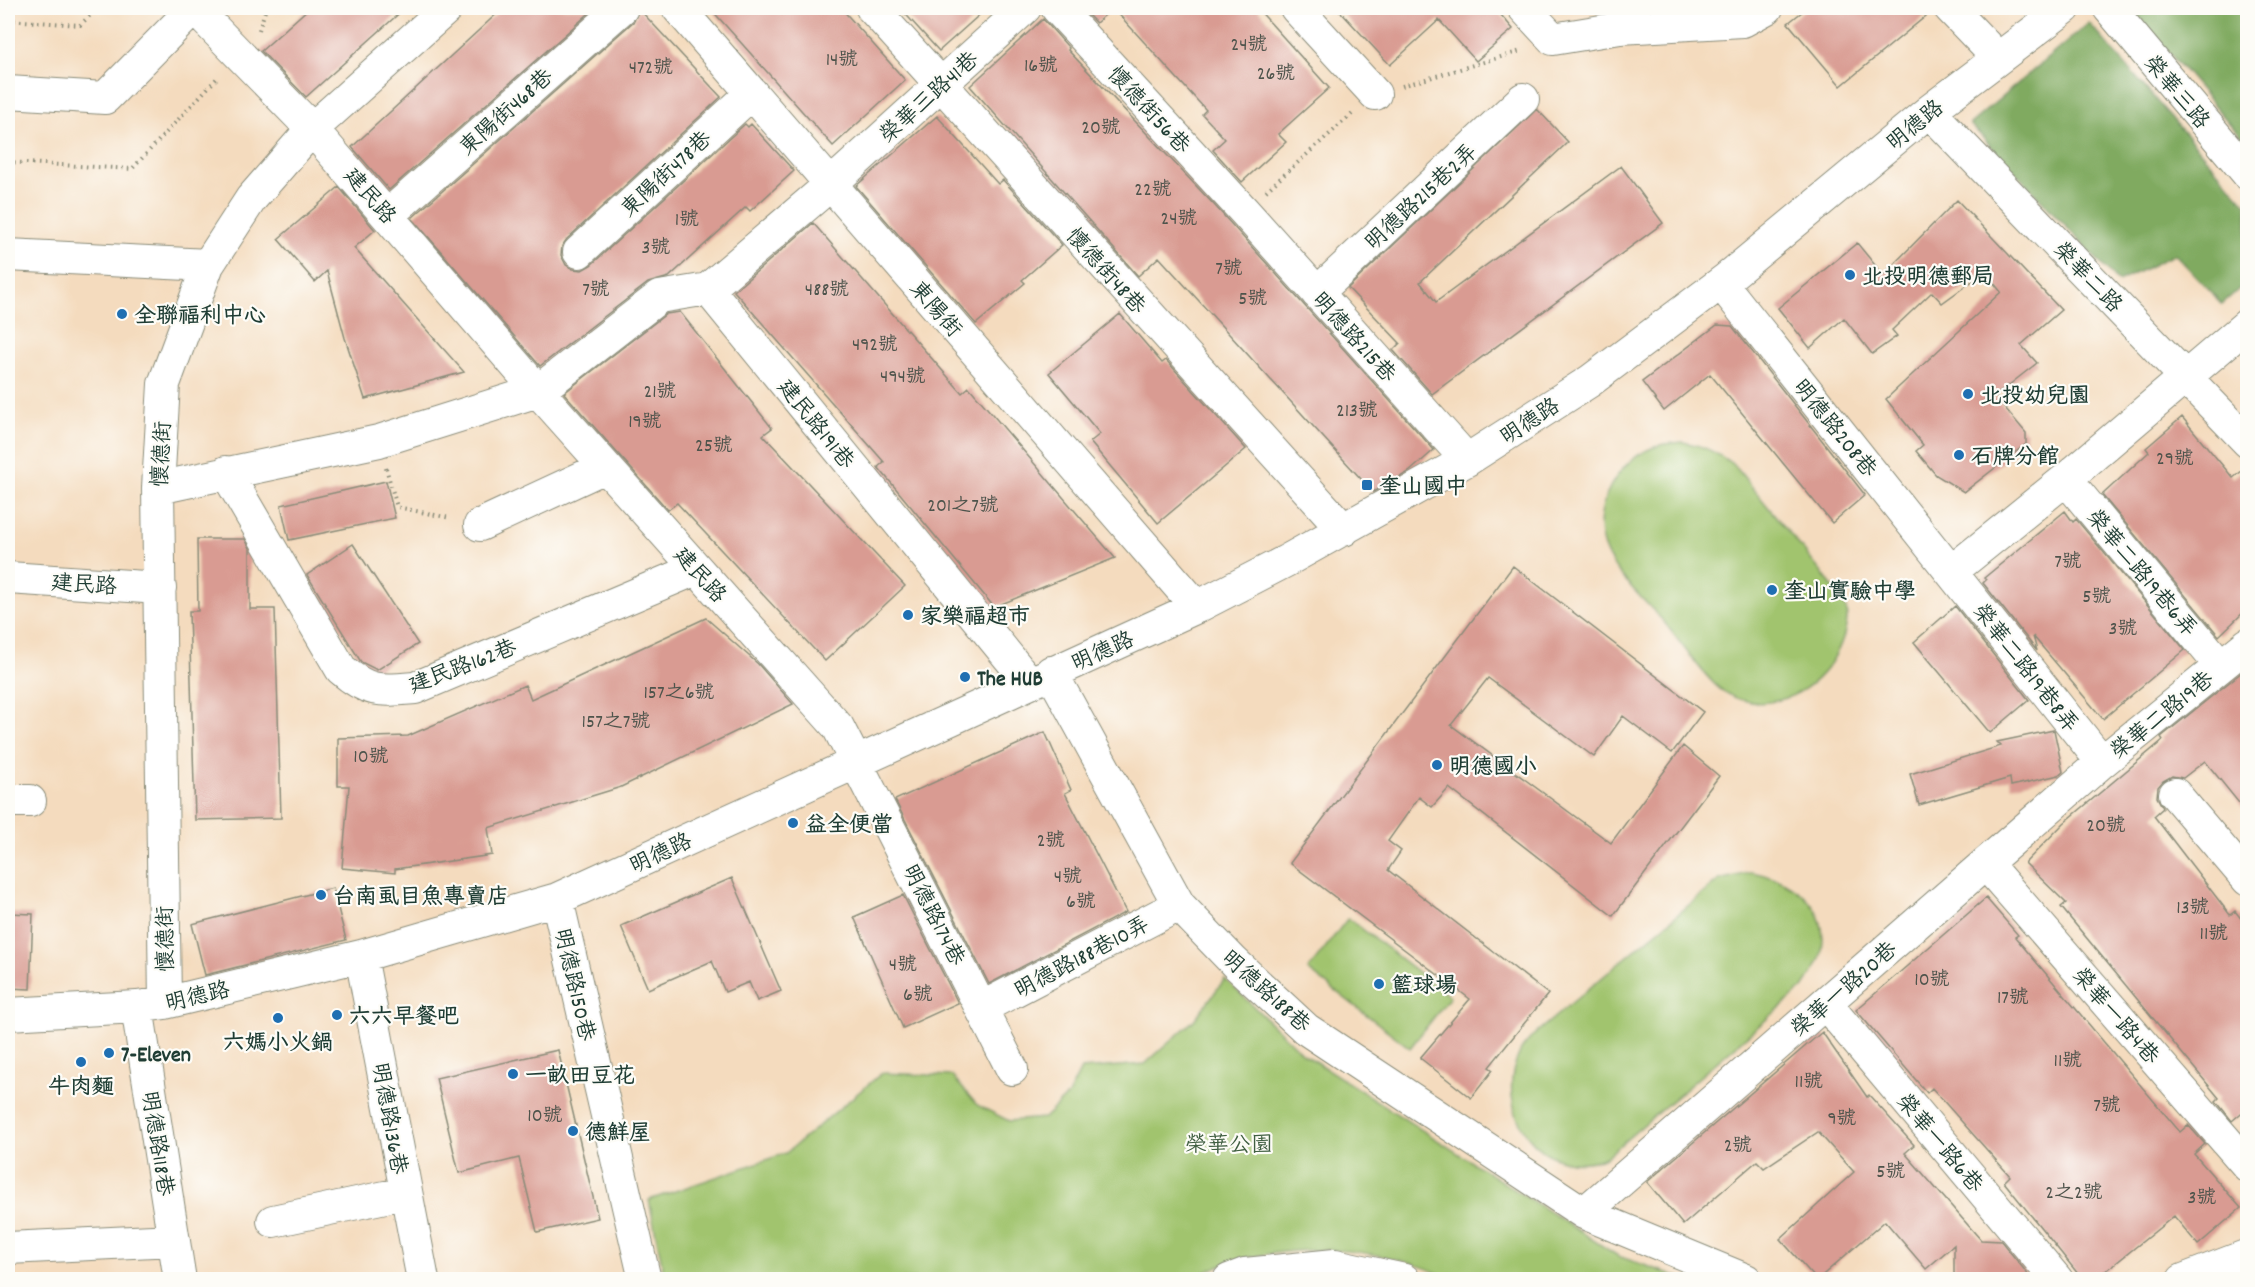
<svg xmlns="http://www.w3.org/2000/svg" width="2255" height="1287" font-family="Dekko,'LXGW WenKai TC',sans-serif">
  <rect width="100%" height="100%" fill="#fdfcf7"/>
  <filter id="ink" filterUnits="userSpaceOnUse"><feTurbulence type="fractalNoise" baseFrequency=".0167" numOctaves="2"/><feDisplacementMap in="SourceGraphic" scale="12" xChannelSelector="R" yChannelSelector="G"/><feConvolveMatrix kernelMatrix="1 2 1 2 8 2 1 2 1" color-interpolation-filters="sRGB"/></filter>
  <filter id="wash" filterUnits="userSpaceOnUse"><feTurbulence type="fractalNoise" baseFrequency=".008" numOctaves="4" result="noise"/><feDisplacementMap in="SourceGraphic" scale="24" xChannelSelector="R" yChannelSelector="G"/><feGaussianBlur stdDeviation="1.35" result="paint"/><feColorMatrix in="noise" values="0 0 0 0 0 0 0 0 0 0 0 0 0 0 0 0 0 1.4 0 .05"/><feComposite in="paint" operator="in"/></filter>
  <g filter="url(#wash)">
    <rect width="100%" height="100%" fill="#f4dbbe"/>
    <path fill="#a1c46e" stroke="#608051" stroke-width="1.5" d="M 1684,442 C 1704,446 1718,453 1735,466 L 1838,593 C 1841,599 1846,607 1847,613 C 1848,631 1838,654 1827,668 C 1803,699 1758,715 1723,691 C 1708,682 1677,638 1664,622 C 1648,604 1614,572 1606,552 C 1587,511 1617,456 1661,445 C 1668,443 1676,443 1684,442 Z
      M 1752,872 C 1791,880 1829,903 1822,950 C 1820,964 1810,977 1803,988 L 1606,1157 C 1541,1183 1491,1110 1520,1052 C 1524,1044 1532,1037 1538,1031 L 1719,880 Z
      M 1348,918 L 1450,997 L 1410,1048 L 1308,970 Z
      M 1225,979 L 1302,1053 L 1618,1256 L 1684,1279 L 1451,1279 C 1383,1246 1306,1243 1233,1261 C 1218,1264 1204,1273 1191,1280 L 665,1279 L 649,1200 L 786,1153 L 882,1073 L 952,1076 L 977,1105 L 1009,1121 L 1044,1118 L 1068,1095 L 1081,1069 L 1145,1064 L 1194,1020 Z"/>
    <path fill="#80aa61" stroke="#50744a" stroke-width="1.5" d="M 2131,8 L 2247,8 L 2247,144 Z
      M 2089,23 L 2247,205 L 2247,282 L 2222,304 L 2175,254 L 2118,282 L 1970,124 Z"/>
    <g id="blocks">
      <path fill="#d99b92" d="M 309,8 L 405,8 L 306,97 L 261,51 Z
        M 503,8 L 595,8 L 389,190 L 352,147 Z
        M 710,8 L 841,8 L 905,80 L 833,146 Z
        M 900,8 L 987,8 L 939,51 Z
        M 1081,8 L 1257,8 L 1329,88 L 1278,134 L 1286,142 L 1242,182 L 1213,150 L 1225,139 L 1202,114 L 1206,110 L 1113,8 L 1096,23 Z
        M 1337,8 L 1495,8 L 1513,29 L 1476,61 L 1439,20 L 1390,65 Z
        M 1807,8 L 1933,8 L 1932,11 L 1841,86 L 1788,23 Z
        M 639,9 L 721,97 L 567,239 L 562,246 L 561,255 L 566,265 L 573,269 L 582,270 L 591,265 L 745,124 L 748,127 L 751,124 L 794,171 L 750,211 L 746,207 L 669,277 L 648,283 L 540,366 L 412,218 L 634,21 Z
        M 1043,19 L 1069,48 L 1068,50 L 1216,207 L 1434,450 L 1409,472 L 1373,492 L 1159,257 L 1138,276 L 970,86 Z
        M 1537,109 L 1568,142 L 1420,282 L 1436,302 L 1621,166 L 1663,223 L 1432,394 L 1393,350 L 1400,343 L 1348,288 Z
        M 937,116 L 998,184 L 1003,180 L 1062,245 L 1022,280 L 1025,283 L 976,324 L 856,186 Z
        M 339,187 L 375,230 L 354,248 L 464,372 L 365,399 L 345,338 L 327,271 L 315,282 L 278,239 Z
        M 1957,200 L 2061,310 L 2021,345 L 2037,363 L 1995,396 L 2026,433 L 2026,444 L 1964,492 L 1936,475 L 1916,451 L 1923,445 L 1886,399 L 2001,292 L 1985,272 L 1942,303 L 1932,292 L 1892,330 L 1897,336 L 1872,354 L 1844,318 L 1810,348 L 1778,308 L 1857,243 L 1883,275 Z
        M 813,223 L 962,393 L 969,387 L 1115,558 L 994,607 L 878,467 L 884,462 L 734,291 Z
        M 680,312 L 772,428 L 763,435 L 905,586 L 825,661 L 677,503 L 668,510 L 564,393 L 666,314 Z
        M 1120,314 L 1162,363 L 1166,360 L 1246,449 L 1158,523 L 1090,442 L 1100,434 L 1049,373 Z
        M 1717,325 L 1732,326 L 1865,495 L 1832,523 L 1710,374 L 1664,411 L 1642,382 Z
        M 2182,417 L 2233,478 L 2247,467 L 2247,609 L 2219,636 L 2102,495 L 2149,452 L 2146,448 Z
        M 386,481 L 395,518 L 289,540 L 281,505 Z
        M 2065,511 L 2073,522 L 2076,519 L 2185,650 L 2103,719 L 2033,636 L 2037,651 L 1983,583 L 1986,580 L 1984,578 Z
        M 197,539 L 245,539 L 250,548 L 250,609 L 275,609 L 281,818 L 195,820 L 189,611 L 198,611 Z
        M 353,544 L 418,644 L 377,670 L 361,662 L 307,575 Z
        M 1513,566 L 1703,712 L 1672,753 L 1623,716 L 1594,757 L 1488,678 L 1451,725 L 1611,843 L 1683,746 L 1719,776 L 1613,916 L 1449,788 L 1432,807 L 1419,797 L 1388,841 L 1401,851 L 1388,870 L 1548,994 L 1489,1067 L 1493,1070 L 1471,1098 L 1420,1058 L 1470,999 L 1290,863 Z
        M 1955,606 L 2029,700 L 1990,733 L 1914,642 Z
        M 706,618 L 758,664 L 793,704 L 621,787 L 488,828 L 492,855 L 395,869 L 395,873 L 342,868 L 349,786 L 338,786 L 338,738 L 408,736 L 525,685 L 531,699 Z
        M 2247,668 L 2247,813 L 2205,761 L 2183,778 L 2172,776 L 2163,781 L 2158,787 L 2157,797 L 2163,808 L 2154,816 L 2230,915 L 2235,911 L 2247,926 L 2247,1108 L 2232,1121 L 2216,1101 L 2219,1098 L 2061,907 L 2066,903 L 2025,863 L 2064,823 L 2163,740 L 2161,737 Z
        M 2054,730 L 2063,772 L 2059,775 L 2011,786 L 2010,778 L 1919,805 L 1910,774 L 2001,746 L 1997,742 Z
        M 1045,732 L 1071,790 L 1065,793 L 1126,912 L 989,984 L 895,800 Z
        M 732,878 L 781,991 L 757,1001 L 749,982 L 725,992 L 712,961 L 648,989 L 621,926 Z
        M 333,888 L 346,940 L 205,975 L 192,924 Z
        M 903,895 L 958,1003 L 903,1028 L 854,917 Z
        M 1986,898 L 2018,935 L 2015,937 L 2180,1132 L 2188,1125 L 2205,1144 L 2194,1154 L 2241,1208 L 2198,1245 L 2174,1216 L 2095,1280 L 2083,1280 L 2004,1182 L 2010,1176 L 1932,1088 L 1927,1093 L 1856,1010 Z
        M 8,913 L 33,914 L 30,989 L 8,988 Z
        M 1822,1032 L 1867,1097 L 1869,1095 L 1914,1145 L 1905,1153 L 1981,1240 L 2001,1241 L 2027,1273 L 2028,1280 L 1954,1280 L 1954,1245 L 1926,1269 L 1885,1221 L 1817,1280 L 1780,1239 L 1854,1172 L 1818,1132 L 1764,1168 L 1757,1161 L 1683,1225 L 1647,1182 Z
        M 558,1050 L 598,1218 L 537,1232 L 519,1158 L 459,1173 L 436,1078 Z"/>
    </g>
  </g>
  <g filter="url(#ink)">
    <use href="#blocks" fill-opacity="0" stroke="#8a8c79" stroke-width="1.5"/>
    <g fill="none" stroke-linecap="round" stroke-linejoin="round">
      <defs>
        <path id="minor" d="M 194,8 L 312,129 L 538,391 L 838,727 L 1012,1069
          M 678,8 L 1197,607
          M 872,8 L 1344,530
          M 1025,8 L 830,185 L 708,289 L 1029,682
          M 1057,8 L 1244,211 L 1467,460
          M 1296,8 L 1375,94
          M 1524,8 L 1553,39 L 1620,28 L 1743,21 L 1767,8
          M 1950,8 L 1997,57
          M 2109,8 L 2248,174
          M 8,92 L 105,98 L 194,8
          M 1929,111 L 2248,442
          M 388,215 L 622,8
          M 579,252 L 752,93
          M 8,255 L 208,265
          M 1721,283 L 2102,762
          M 1317,293 L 1523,99
          M 226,472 L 341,669 C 368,693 381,691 415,688 L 696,569
          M 2066,479 L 2220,665
          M 158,488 L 379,441 L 538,391 L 659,297 L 708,289
          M 480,525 L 605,467
          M 1952,571 L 2066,479 L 2248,324
          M 8,578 L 160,588
          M 1051,672 L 1179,905 L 1234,962 L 1306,1029 L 1584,1213 L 1746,1280
          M 2175,794 L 2248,880
          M 8,801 L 30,801
          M 1986,864 L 2248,1166
          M 557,899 L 645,1280
          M 361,956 L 423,1280
          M 165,1003 L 158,488 L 164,384 L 208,265 L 251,199 L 312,129 L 447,8
          M 1826,1004 L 2057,1280
          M 137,1007 L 180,1280
          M 983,1007 L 1179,905
          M 8,1014 L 137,1007 L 165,1003 L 361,956 L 557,899 L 1197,607 L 1286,561 L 1467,460 L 1590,381 L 1726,279 L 1929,111 L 2065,8
          M 1584,1213 L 2102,762 L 2248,644
          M 273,1221 L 404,1193
          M 8,1248 L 174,1240
          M 1229,1280 L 1245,1274 L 1335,1265 L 1404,1280
          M 2183,1280 L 2248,1255"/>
      </defs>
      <use href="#minor" stroke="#8a8c79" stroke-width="34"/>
      <path stroke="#8a8c79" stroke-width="4" stroke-dasharray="1.5 4.5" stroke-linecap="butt" d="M 8,20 L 80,25 L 98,8
        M 259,30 L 266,8
        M 1402,86 L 1521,51
        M 8,162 L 132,169 L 218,77
        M 1266,191 L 1352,114
        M 386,468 L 397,507 L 450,518"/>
      <use href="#minor" stroke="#fff" stroke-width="32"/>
    </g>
  </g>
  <g fill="#1f6fb2" stroke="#fdfcf7" stroke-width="2">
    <circle cx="1850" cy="275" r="6"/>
    <circle cx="122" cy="314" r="6"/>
    <circle cx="1968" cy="394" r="6"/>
    <circle cx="1959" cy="455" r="6"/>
    <rect x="1361" y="479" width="12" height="12" rx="3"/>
    <circle cx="1772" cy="590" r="6"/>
    <circle cx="908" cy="615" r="6"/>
    <circle cx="965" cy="677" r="6"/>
    <circle cx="1437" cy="765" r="6"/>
    <circle cx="793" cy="823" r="6"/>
    <circle cx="321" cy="895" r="6"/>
    <circle cx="1379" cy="984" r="6"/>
    <circle cx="337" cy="1015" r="6"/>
    <circle cx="278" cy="1018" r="6"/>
    <circle cx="109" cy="1053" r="6"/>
    <circle cx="81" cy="1062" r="6"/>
    <circle cx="513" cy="1074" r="6"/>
    <circle cx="573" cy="1131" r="6"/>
  </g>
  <g text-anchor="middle" stroke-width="4.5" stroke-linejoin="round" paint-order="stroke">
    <g font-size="20" fill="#4e544c">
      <text x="1249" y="50">24號</text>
      <text x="842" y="65">14號</text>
      <text x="1041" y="71">16號</text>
      <text x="651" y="73">472號</text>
      <text x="1276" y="79">26號</text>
      <text x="1101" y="133">20號</text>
      <text x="1153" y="195">22號</text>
      <text x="1179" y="224">24號</text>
      <text x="687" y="225">1號</text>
      <text x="656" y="253">3號</text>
      <text x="1229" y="274">7號</text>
      <text x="596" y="295">7號</text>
      <text x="827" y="295">488號</text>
      <text x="1253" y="304">5號</text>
      <text x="875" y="350">492號</text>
      <text x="903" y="382">494號</text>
      <text x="660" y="397">21號</text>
      <text x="1357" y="416">213號</text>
      <text x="645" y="427">19號</text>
      <text x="714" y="451">25號</text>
      <text x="2175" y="464">29號</text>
      <text x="963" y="511">201之7號</text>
      <text x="2068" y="567">7號</text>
      <text x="2097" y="602">5號</text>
      <text x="2123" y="634">3號</text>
      <text x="679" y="698">157之6號</text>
      <text x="616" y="727">157之7號</text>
      <text x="371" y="762">10號</text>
      <text x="2106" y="831">20號</text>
      <text x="1051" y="846">2號</text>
      <text x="1068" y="882">4號</text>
      <text x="1081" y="907">6號</text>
      <text x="2193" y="913">13號</text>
      <text x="2214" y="939">11號</text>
      <text x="903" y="970">4號</text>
      <text x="1932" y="985">10號</text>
      <text x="918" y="1000">6號</text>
      <text x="2013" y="1003">17號</text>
      <text x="2068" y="1066">11號</text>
      <text x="1809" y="1087">11號</text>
      <text x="2107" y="1111">7號</text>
      <text x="545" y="1121">10號</text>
      <text x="1842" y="1124">9號</text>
      <text x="1738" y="1151">2號</text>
      <text x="1891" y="1177">5號</text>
      <text x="2074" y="1198">2之2號</text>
      <text x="2202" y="1203">3號</text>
    </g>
    <g font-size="22" fill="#1f3d34" stroke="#fdfcf7">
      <text transform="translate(2178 91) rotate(50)" y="8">榮華三路</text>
      <text transform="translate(928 96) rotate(-42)" y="8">榮華三路41巷</text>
      <text transform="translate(1150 109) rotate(47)" y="8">懷德街56巷</text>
      <text transform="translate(505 111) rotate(-42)" y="8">東陽街468巷</text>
      <text transform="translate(1914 124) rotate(-39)" y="8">明德路</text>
      <text transform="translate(665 173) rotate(-43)" y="8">東陽街478巷</text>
      <text transform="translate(371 195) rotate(49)" y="8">建民路</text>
      <text transform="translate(1420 196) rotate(-43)" y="8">明德路215巷2弄</text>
      <text transform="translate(1107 270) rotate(48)" y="8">懷德街48巷</text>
      <text transform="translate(2089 276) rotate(46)" y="8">榮華二路</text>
      <text transform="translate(937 308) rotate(49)" y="8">東陽街</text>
      <text transform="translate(1355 336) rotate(48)" y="8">明德路215巷</text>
      <text transform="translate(1529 420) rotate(-33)" y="8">明德路</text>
      <text transform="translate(817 423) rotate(51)" y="8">建民路191巷</text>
      <text transform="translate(1836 427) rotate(51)" y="8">明德路208巷</text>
      <text transform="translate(160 454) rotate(-87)" y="8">懷德街</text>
      <text transform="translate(2143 572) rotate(50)" y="8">榮華二路19巷6弄</text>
      <text transform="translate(701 574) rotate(48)" y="8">建民路</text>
      <text transform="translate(84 583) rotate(4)" y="8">建民路</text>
      <text transform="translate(1102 650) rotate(-24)" y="8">明德路</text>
      <text transform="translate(462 665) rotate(-21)" y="8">建民路162巷</text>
      <text transform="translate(2027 667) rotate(52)" y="8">榮華二路19巷8弄</text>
      <text transform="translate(2161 714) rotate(-39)" y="8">榮華二路19巷</text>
      <text transform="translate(660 852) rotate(-25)" y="8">明德路</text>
      <text transform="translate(935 914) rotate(63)" y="8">明德路174巷</text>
      <text transform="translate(164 939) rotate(-91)" y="8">懷德街</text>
      <text transform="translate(1081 956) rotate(-28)" y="8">明德路188巷10弄</text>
      <text transform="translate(576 984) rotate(77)" y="8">明德路150巷</text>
      <text transform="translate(1843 988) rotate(-41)" y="8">榮華一路20巷</text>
      <text transform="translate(1267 990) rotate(42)" y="8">明德路188巷</text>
      <text transform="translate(197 995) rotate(-13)" y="8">明德路</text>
      <text transform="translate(2117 1015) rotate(49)" y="8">榮華一路4巷</text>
      <text transform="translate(391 1118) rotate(80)" y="8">明德路136巷</text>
      <text transform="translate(1941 1142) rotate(50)" y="8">榮華一路6巷</text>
      <text transform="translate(159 1143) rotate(81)" y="8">明德路118巷</text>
    </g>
    <g font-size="22" font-weight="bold" fill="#1f3d34" stroke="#fdfcf7" text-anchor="start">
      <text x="1862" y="283">北投明德郵局</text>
      <text x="134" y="322">全聯福利中心</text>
      <text x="1980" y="402">北投幼兒園</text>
      <text x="1971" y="463">石牌分館</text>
      <text x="1379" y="493">奎山國中</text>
      <text x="1784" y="598">奎山實驗中學</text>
      <text x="920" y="623">家樂福超市</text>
      <text x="977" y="685">The HUB</text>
      <text x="1449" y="773">明德國小</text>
      <text x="805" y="831">益全便當</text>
      <text x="333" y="903">台南虱目魚專賣店</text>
      <text x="1391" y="992">籃球場</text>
      <text x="349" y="1023">六六早餐吧</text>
      <text x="278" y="1049" text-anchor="middle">六媽小火鍋</text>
      <text x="121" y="1061">7-Eleven</text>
      <text x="525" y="1082">一畝田豆花</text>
      <text x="81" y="1093" text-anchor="middle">牛肉麵</text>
      <text x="585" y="1139">德鮮屋</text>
    </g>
    <g font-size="22" fill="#405f42" stroke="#fdfcf7">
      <text x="1229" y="1151">榮華公園</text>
    </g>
  </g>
  <rect width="2255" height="1287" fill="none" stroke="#fdfcf7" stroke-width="30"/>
</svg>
